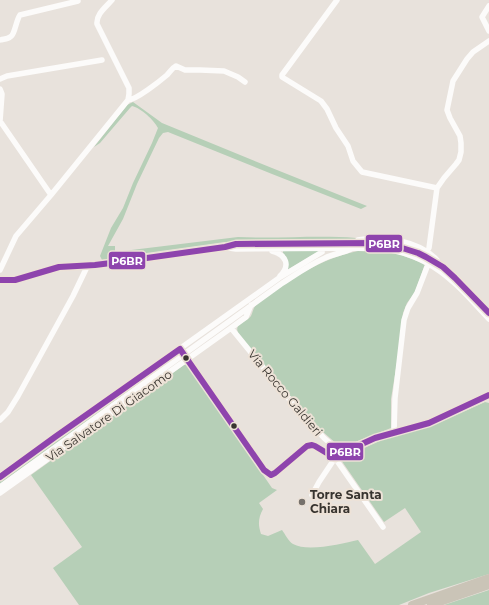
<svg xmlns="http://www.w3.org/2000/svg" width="489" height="605" font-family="Montserrat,sans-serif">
  <rect width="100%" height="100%" fill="#e8e2dc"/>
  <path fill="#b6cfb7" d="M 133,102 L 162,123 L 272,168 L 367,206 L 361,209 L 272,174 L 168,132 L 163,133 L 159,138 L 137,184 L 123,219 L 108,246 L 115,246 L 115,252 L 238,237 C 278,239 317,235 356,238 L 357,242 L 291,241 L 225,242 L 125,256 L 124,254 L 113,256 L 112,258 L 102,260 L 100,256 L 111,228 L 123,208 L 133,183 L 152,143 L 158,128 C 154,120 141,108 132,106 L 130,108 L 100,143 L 94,147 L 127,105 Z
    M 321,250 L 287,270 L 286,257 L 283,253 L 283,251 Z
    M 358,251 L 396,253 L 425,264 L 415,292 L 407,303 L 403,313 L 398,356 L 391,399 L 391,428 L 345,446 L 338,445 L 323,432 L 307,415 L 272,375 L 238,333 C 234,322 246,323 251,316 C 253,312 253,308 256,305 C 259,300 266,297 271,294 C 296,275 326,257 358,251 Z
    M 173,358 L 174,359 L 0,484 L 0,480 L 157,367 L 166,363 Z
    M 184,365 L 186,365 L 188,366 L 272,488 L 277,490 L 259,503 L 263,509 C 258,518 258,525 261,534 L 268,536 L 282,530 C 285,534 289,542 293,544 C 307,552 342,544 358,540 L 375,564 L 421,532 L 405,508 L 384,522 L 341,460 L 351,454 L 382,440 L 398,435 L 429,427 L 485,402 L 489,403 L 489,574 L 429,593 L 399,605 L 79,605 L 53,568 L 82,547 L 31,475 Z
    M 489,590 L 489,605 L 444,605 Z"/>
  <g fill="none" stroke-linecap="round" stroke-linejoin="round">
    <path stroke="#fcfbfa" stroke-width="5.5" d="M 337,0 L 282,75 L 282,77 L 321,101 L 327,109 L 336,128 L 348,146 L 353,161 L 362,172 L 437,188
      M 489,6 L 482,17 L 489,31
      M 0,40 C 3,39 8,39 10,37 C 15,35 16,20 20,15 L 78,1
      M 0,79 L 7,76 L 102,60
      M 0,89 L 2,94 L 0,121 L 51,195
      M 128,100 C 136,100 160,81 167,75 C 170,72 172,68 176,66 L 185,70 L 200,70 L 224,71 L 238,77 L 245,82
      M 358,240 C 382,235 420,241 437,260
      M 229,248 L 236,249 L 372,248 C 403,249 430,261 453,282 C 466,293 477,307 489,319
      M 429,248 L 437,188 L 444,178 L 456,164 L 459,160 L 461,152 L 461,143 L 460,136 L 450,118 L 447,110 L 452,86 L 453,81 L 467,59 L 473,52 L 489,41
      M 272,251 C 286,255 291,265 280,276
      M 0,270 L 16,236 L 51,195 L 128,100 L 129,94 L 129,88 L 97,24 C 96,14 106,7 112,0
      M 0,280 C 21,284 38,270 59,267 C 71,265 83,266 95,265 C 138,260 182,253 225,247 L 236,244 L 380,243 C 406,246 431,256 450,273 C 464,286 475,300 489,313
      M 231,328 L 294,405 L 324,438 L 332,445 L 339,450 L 342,453
      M 180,349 L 264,470 L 267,473 L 271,475 L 275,473 L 307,446 L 312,445 L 315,446 L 335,458 L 342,453 L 375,438 L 394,432 L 429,423 L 489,395
      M 0,420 L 8,412 L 18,396 L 73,296 L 86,269 L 87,265
      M 394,432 L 395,398 L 404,320 L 408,308 L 417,293 L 427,267
      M 0,477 L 279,278 L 322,252
      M 0,487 L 281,284 C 295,275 309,265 325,258 C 333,254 343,253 351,249
      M 0,493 L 231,328 L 246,317 L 251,305
      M 312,495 L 319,482 L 335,458 L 383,527"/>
    <path stroke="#cac4b7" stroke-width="8" d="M 412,605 L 489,578
      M 431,605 L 489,585"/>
    <defs>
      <path id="bus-1" d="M 0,280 L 15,280 L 59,267 L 95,265 L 111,263 L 225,247 L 236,244 L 380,243 L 399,247 L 418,253 L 426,257 L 443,267 L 455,278 L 489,313
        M 0,477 L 55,437 L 180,349 L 264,470 L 271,475 L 275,473 L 307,446 L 312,445 L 315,446 L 335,458 L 342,453 L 375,438 L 429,423 L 489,395"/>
    </defs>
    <use href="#bus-1" stroke="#ede2d7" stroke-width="9"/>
    <use href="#bus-1" stroke="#8e44ad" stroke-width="6"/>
  </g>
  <g fill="#38342f" stroke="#ede2d7" stroke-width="1.5">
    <circle cx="186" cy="358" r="3.5"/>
    <circle cx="234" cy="426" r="3.5"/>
  </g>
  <circle fill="#76716c" stroke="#ede2d7" stroke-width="1.5" cx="302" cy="502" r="4"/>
  <g text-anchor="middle" stroke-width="4" stroke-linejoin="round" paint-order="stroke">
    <g font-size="12" fill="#38342f" stroke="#ede2d7">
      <text transform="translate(285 393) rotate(50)" y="4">Via Rocco Galdieri</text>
      <text transform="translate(109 416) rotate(-35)" y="4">Via Salvatore Di Giacomo</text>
    </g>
    <g font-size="12" font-weight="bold" fill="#38342f" stroke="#ede2d7" text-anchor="start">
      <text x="310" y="499">Torre Santa<tspan x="310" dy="14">Chiara</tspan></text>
    </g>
  </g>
  <g stroke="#ede2d7" stroke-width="1.5">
    <rect x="365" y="234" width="38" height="19" rx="4" fill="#8e44ad"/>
    <rect x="108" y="251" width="38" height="19" rx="4" fill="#8e44ad"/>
    <rect x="326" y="442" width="38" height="19" rx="4" fill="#8e44ad"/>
  </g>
  <g font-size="11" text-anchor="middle" font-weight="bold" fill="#fff">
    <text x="384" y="248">P6BR</text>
    <text x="127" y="265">P6BR</text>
    <text x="345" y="456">P6BR</text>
  </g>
</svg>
